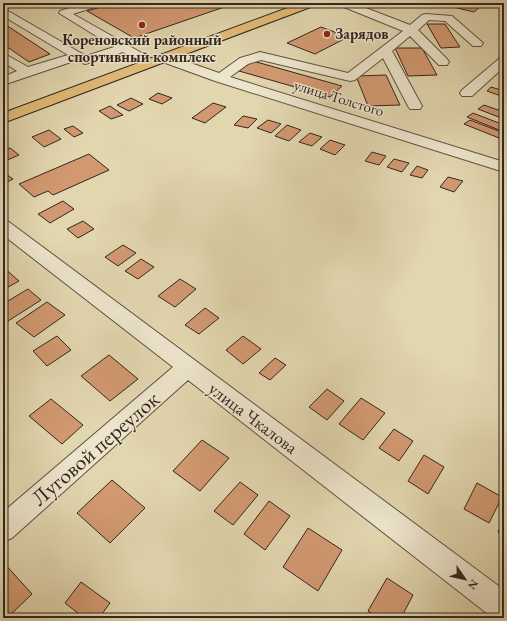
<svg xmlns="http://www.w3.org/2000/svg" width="507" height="621" font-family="'EB Garamond',serif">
  <rect width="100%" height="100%" fill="#e2d6af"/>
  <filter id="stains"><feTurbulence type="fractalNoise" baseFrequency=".005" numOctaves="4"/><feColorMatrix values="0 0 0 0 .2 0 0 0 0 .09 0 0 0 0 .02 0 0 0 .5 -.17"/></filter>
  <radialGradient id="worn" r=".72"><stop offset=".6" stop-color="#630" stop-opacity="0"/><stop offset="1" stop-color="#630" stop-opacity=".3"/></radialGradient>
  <path fill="#d29971" stroke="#322620" d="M 114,3 L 236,3 L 134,38 L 87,11 Z
    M 436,3 L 485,3 L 474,12 Z
    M 3,23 L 50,54 L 29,62 L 3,44 Z
    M 427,24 L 445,24 L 460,47 L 441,48 Z
    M 321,27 L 348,37 L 315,54 L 287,43 Z
    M 395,48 L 422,48 L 437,75 L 408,76 Z
    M 253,61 L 342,86 L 330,97 L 239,71 Z
    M 386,75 L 400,105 L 368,106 L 356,76 Z
    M 491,87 L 504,91 L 504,97 L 487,91 Z
    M 158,93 L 172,98 L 162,104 L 149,99 Z
    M 131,98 L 143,104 L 129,111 L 117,105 Z
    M 213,103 L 226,107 L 205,123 L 192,118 Z
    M 484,105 L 504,112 L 504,119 L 478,109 Z
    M 110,106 L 123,115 L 111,119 L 99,111 Z
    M 473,113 L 504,125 L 504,132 L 467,117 Z
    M 243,116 L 257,119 L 248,128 L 234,125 Z
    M 268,120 L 281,124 L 271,133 L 257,128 Z
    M 470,120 L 504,133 L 504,140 L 464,124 Z
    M 287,125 L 301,130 L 289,141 L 275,136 Z
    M 73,126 L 83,133 L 74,137 L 64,129 Z
    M 49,130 L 61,139 L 44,147 L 32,137 Z
    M 310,133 L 322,137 L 312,146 L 299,142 Z
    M 330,140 L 345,145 L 335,155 L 320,149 Z
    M 10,148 L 19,155 L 5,161 L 3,160 L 3,151 Z
    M 372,152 L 386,156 L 379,165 L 365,161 Z
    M 89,154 L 109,170 L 53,195 L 48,191 L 34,197 L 19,184 Z
    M 394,159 L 409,163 L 402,172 L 387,167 Z
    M 417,166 L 428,170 L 422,178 L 410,175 Z
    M 3,172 L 13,179 L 3,184 Z
    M 448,177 L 463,181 L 454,192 L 440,187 Z
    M 63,201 L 74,209 L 50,223 L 38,214 Z
    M 83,221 L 94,229 L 78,238 L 67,229 Z
    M 123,245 L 136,253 L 118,266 L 105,257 Z
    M 141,259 L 154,267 L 138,279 L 125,271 Z
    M 3,267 L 19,281 L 3,290 Z
    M 180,279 L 196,289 L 175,307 L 158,296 Z
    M 28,289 L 41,300 L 5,323 L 3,322 L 3,304 Z
    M 47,302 L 65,315 L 34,337 L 16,323 Z
    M 205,308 L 219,318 L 199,334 L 185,325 Z
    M 57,336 L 71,350 L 47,366 L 33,351 Z
    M 243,336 L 261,349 L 243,364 L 226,350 Z
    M 109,355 L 138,379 L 110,401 L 81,376 Z
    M 275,358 L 286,365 L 270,380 L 259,373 Z
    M 327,389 L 344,401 L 327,420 L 309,407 Z
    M 361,398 L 385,413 L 363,440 L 339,424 Z
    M 51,399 L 83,425 L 62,444 L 29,416 Z
    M 394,429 L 413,441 L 399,461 L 379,448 Z
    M 202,440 L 229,458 L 200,491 L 173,471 Z
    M 424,455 L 444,467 L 428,494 L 408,481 Z
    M 112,480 L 145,508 L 110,543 L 77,513 Z
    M 240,482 L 258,495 L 233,525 L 214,511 Z
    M 477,483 L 502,497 L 489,523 L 464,509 Z
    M 269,501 L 290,516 L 265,550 L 244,534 Z
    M 504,519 L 504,536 L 498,532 Z
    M 308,528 L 342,550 L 318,591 L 283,567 Z
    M 3,562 L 32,594 L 7,618 L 3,618 Z
    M 387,578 L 413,595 L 401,618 L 379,618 L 368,611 Z
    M 81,582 L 110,603 L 99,618 L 84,618 L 65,603 Z"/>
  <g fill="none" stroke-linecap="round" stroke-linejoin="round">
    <defs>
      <path id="minor" d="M 86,3 L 102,3 L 101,5 L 73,14 L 154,60 L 156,63 L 154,66 L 146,66 L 123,52 L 85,64 L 77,60 L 3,85 L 3,77 L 17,71 L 3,62 L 3,53 L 28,67 L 68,55 L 3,16 L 3,8 L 86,56 L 114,47 L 59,13 L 60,11 Z
        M 338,3 L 353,3 L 410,25 L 422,15 L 426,14 L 452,16 L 483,43 L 481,46 L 473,46 L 445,21 L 429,20 L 418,30 L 447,59 L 449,62 L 447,65 L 439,65 L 410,36 L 392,51 L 422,106 L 420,109 L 410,109 L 408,106 L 383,58 L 355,80 L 350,81 L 261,60 L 248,64 L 230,77 L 504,162 L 504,172 L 215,81 L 160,61 L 158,58 L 160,55 L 168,55 L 219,73 L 240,58 L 260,52 L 348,73 L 403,31 L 339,5 Z
        M 504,57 L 504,67 L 472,96 L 462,96 L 460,93 L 462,90 L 500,58 Z
        M 3,220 L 9,222 L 504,590 L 504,618 L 493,618 L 188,380 L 12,538 L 3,542 L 3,512 L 173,367 L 3,235 Z"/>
      <path id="major" d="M 301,3 L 318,3 L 316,5 L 3,123 L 3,113 Z"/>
    </defs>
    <use href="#minor" stroke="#5e5244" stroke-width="2"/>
    <use href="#major" stroke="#322620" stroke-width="2"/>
    <use href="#minor" fill="#ece4cb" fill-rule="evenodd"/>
    <use href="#major" fill="#e1bb78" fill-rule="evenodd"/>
  </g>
  <g fill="#8f2418" stroke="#ece4cb" stroke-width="1.5">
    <circle cx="142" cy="25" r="4"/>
    <circle cx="327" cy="34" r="4"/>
  </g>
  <g text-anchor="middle" stroke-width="3" stroke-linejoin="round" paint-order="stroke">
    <g font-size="15" font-weight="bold" fill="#322620" stroke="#ece4cb" text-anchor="start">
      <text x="335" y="39">Зарядов</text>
      <text x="142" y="45" text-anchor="middle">Кореновский районный<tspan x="142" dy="17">спортивный комплекс</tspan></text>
    </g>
    <g font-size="15" fill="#322620" stroke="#ece4cb">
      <text transform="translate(339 98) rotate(17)" y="5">улица Толстого</text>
    </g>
    <g font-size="18" fill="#322620" stroke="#ece4cb">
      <text transform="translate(253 418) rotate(37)" y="6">улица Чкалова</text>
    </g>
    <g font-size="22" fill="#322620" stroke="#ece4cb">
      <text transform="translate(95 448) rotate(-41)" y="8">Луговой переулок</text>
    </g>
  </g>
  <rect width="507" height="621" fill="none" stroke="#e2d6af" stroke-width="16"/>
  <rect x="4" y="4" width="499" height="613" fill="none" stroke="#322620" stroke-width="2"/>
  <rect x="8" y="8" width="491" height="605" fill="none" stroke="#322620"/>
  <g transform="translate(465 579) rotate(124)" stroke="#ece4cb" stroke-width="3" paint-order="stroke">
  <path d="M0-3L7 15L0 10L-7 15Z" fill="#322620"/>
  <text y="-6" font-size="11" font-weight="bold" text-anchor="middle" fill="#322620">N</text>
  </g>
  <rect width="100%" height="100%" filter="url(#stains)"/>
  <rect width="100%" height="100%" fill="url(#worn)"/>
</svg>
